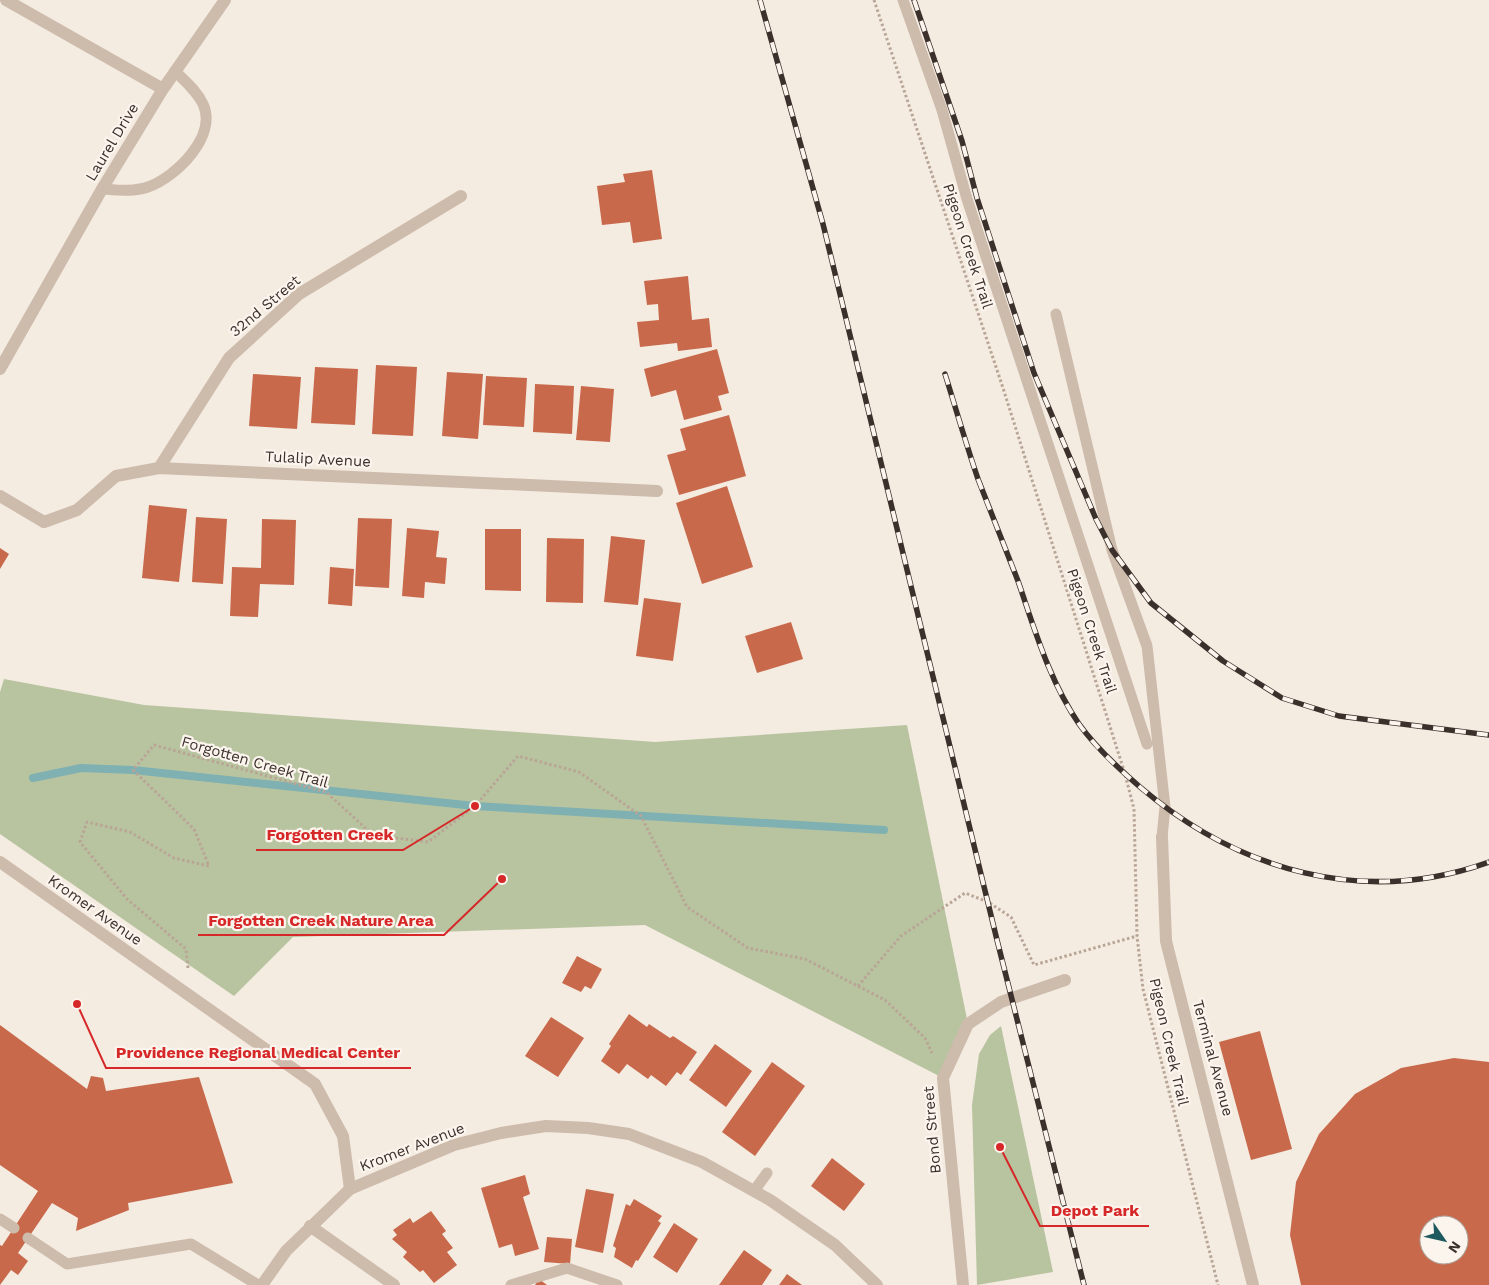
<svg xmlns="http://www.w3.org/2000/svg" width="1489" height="1285" font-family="'Work Sans',sans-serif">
  <rect width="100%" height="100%" fill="#f4ebe1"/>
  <path fill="#b8c4a0" d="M 4,679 L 144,705 L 655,742 L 907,725 L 968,1024 L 943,1078 L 645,925 L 293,937 L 234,996 L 0,834 L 0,692 Z
    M 1001,1026 L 1053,1272 L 977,1285 L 972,1105 L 979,1054 L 990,1035 Z"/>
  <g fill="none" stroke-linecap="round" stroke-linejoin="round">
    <path stroke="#7fb0b2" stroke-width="8" d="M 33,778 L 81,768 L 133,770 L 475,806 L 884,830"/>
  </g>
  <path fill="#c8694b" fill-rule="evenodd" d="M 652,170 L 662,239 L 633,243 L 630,222 L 602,225 L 597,186 L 625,182 L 623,174 Z
    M 688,276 L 692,320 L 709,318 L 712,347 L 678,351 L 677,343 L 640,347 L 637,322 L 659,320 L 658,304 L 647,305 L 644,281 Z
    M 717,349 L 729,393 L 718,396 L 722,410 L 684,420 L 676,390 L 651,397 L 644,369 Z
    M 376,365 L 417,367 L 413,436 L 372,434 Z
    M 315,367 L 358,369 L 355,425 L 311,423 Z
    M 447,372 L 483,374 L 478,439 L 442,436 Z
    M 253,374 L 301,377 L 297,429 L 249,426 Z
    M 486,376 L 527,378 L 524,427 L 483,425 Z
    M 535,384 L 574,386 L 572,434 L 533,432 Z
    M 581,386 L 614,389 L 610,442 L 576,440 Z
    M 729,415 L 746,476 L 679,495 L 667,455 L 686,450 L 680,429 Z
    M 727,486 L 753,567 L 702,584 L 676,503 Z
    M 149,505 L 187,509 L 179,582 L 142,578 Z
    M 196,517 L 227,519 L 223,584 L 192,582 Z
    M 358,518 L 392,519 L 389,588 L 355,586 Z
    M 262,519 L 296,520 L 294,585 L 260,584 L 258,617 L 230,616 L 232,567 L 261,568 Z
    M 407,528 L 439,531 L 436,557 L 447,558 L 445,584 L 425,582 L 424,598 L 402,596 Z
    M 485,529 L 521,529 L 521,591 L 485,590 Z
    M 611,536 L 645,540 L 638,605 L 604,602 Z
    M 547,538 L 584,539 L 583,603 L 546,602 Z
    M 0,548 L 9,554 L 0,569 Z
    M 330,567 L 354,569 L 352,606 L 328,604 Z
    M 644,598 L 681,603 L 673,661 L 636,656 Z
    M 791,622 L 803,659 L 757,673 L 745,636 Z
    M 577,956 L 602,969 L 591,989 L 585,986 L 581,992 L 562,983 Z
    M 629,1014 L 647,1027 L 649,1024 L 670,1038 L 673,1036 L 697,1052 L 681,1075 L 677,1072 L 666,1086 L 651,1075 L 648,1079 L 627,1064 L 619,1074 L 601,1061 L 611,1046 L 609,1044 Z
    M 551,1017 L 584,1038 L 558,1077 L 525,1056 Z
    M 0,1025 L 87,1089 L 91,1076 L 103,1078 L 106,1091 L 199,1077 L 233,1183 L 128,1203 L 129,1210 L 76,1231 L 78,1218 L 52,1203 L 18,1253 L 28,1261 L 18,1275 L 11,1270 L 0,1285 L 0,1245 L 2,1246 L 38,1191 L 0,1165 Z
    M 1260,1031 L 1292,1149 L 1251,1160 L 1219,1042 Z
    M 715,1044 L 752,1071 L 726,1107 L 689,1080 Z
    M 1454,1058 L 1489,1062 L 1489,1285 L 1301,1285 L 1290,1235 L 1296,1182 L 1319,1134 L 1355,1094 L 1401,1068 ZM 1429,1225 L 1459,1225 L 1459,1255 L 1429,1255 Z
    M 772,1062 L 805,1086 L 755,1156 L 722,1132 Z
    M 832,1158 L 865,1184 L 844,1211 L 811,1186 Z
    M 525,1175 L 530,1194 L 523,1197 L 539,1249 L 515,1256 L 512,1244 L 499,1248 L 481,1188 Z
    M 586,1189 L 614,1194 L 603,1253 L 575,1247 Z
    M 634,1199 L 662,1216 L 658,1221 L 661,1223 L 638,1261 L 636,1260 L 632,1268 L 614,1257 L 616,1248 L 613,1246 L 626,1204 L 630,1206 Z
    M 431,1211 L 446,1231 L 442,1234 L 453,1248 L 447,1252 L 457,1265 L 434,1283 L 423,1270 L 420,1272 L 403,1257 L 407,1252 L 392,1239 L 397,1235 L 393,1230 L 410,1218 L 413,1223 Z
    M 674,1223 L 698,1239 L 677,1273 L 653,1257 Z
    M 547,1237 L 572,1239 L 570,1264 L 544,1262 Z
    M 744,1250 L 772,1270 L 762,1285 L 719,1285 Z
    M 787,1274 L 802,1285 L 779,1285 Z
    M 539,1279 L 547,1285 L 535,1285 Z"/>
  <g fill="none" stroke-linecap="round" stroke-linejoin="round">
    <path stroke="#b9a596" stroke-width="3" stroke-dasharray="2.5 2.5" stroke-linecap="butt" d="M 874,0 L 1003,388 L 1125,774 L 1134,809 L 1137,936 L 1143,989 L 1218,1285
      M 188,968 L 186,949 L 127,899 L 80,842 L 87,822 L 130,832 L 174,858 L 209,866 L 194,829 L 133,770 L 154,745 L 326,792 L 373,835 L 428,842 L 475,806 L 518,756 L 579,772 L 641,816 L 687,907 L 748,948 L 805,959 L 885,1000 L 925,1038 L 932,1053
      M 858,986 L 901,936 L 965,893 L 988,902 L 1011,917 L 1034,965 L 1137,936"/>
    <path stroke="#cdbbac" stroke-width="11" d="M 903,0 L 942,110 L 967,199 L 1147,744
      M 102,189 C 117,190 133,192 148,187 C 176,177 218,136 203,104 C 197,91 185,81 175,71
      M 1056,314 L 1112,550 L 1147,646 L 1165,807 L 1162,837
      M 754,1191 L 767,1173
      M 0,1219 L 14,1228
      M 28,1238 L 67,1264 L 191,1244 L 258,1285
      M 511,1285 L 567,1268 L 617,1285"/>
    <path stroke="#cdbbac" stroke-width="12" d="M 6,0 L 163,89
      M 0,369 L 102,189 L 163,89 L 225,0
      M 159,468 L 229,358 L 299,294 L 461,196
      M 0,496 L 44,522 L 77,510 L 116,476 L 159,468 L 657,491
      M 1162,837 L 1166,941 L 1253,1285
      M 0,862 L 315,1084 L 343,1136 L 350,1189 L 454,1145 L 501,1133 L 546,1126 L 588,1128 L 629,1134 L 702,1162 L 770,1200 L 835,1245 L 877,1285
      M 310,1226 L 394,1285
      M 963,1285 L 943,1078 L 968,1024 L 1001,1002 L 1065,980"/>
    <path stroke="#cdbbac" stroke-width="12" d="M 262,1285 L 286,1251 L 350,1189"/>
    <defs>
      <path id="rail" d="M 760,0 L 823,224 L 997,940 L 1084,1285
        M 914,0 L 962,141 L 977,198 L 1034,373 L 1096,519 L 1112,550 L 1151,603 L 1223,661 L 1282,698 L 1339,716 L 1489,735
        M 945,374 C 956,409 966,444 978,479 C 991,513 1005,547 1018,581 C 1035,630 1049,680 1079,724 C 1096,748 1118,768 1140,787 C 1239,871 1364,907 1489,862"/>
    </defs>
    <use href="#rail" stroke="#3b302b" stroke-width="5.5"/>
    <use href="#rail" stroke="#fbf5ee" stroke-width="4" stroke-dasharray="11" stroke-linecap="butt"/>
  </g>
  <g text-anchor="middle" stroke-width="4.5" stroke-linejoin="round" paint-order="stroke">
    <g font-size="15" fill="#3b302b" stroke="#fbf5ee">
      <text transform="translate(112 142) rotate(-59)" y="5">Laurel Drive</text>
      <text transform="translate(968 246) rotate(72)" y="5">Pigeon Creek Trail</text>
      <text transform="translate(265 306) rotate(-40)" y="5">32nd Street</text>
      <text transform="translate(318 459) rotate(3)" y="5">Tulalip Avenue</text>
      <text transform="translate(1092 631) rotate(72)" y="5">Pigeon Creek Trail</text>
      <text transform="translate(255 762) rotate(16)" y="5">Forgotten Creek Trail</text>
      <text transform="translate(95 910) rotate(35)" y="5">Kromer Avenue</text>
      <text transform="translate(1169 1042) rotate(77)" y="5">Pigeon Creek Trail</text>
      <text transform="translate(1213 1058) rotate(75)" y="5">Terminal Avenue</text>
      <text transform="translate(932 1130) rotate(-95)" y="5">Bond Street</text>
      <text transform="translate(412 1147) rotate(-21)" y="5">Kromer Avenue</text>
    </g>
  </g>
  <path fill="none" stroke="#d62828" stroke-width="2" d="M475 806L403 850H256M502 879L444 935H198M77 1004L106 1068H411M1000 1147L1040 1226H1149"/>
  <g fill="#d62828" stroke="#fbf5ee" stroke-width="2">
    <circle cx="475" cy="806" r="5"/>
    <circle cx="502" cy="879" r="5"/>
    <circle cx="77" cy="1004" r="5"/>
    <circle cx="1000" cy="1147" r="5"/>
  </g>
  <g font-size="16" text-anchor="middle" font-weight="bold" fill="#d62828" stroke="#fbf5ee" stroke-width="4.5" stroke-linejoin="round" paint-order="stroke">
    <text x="330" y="840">Forgotten Creek</text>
    <text x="321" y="926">Forgotten Creek Nature Area</text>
    <text x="258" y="1058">Providence Regional Medical Center</text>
    <text x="1095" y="1216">Depot Park</text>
  </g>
  <g transform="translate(1444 1240) rotate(124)"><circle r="24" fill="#fbf5ee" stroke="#aea6a0"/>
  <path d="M0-4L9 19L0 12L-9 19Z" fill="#1f5a5e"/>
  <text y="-8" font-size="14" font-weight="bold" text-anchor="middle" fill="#3b302b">N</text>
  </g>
</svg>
